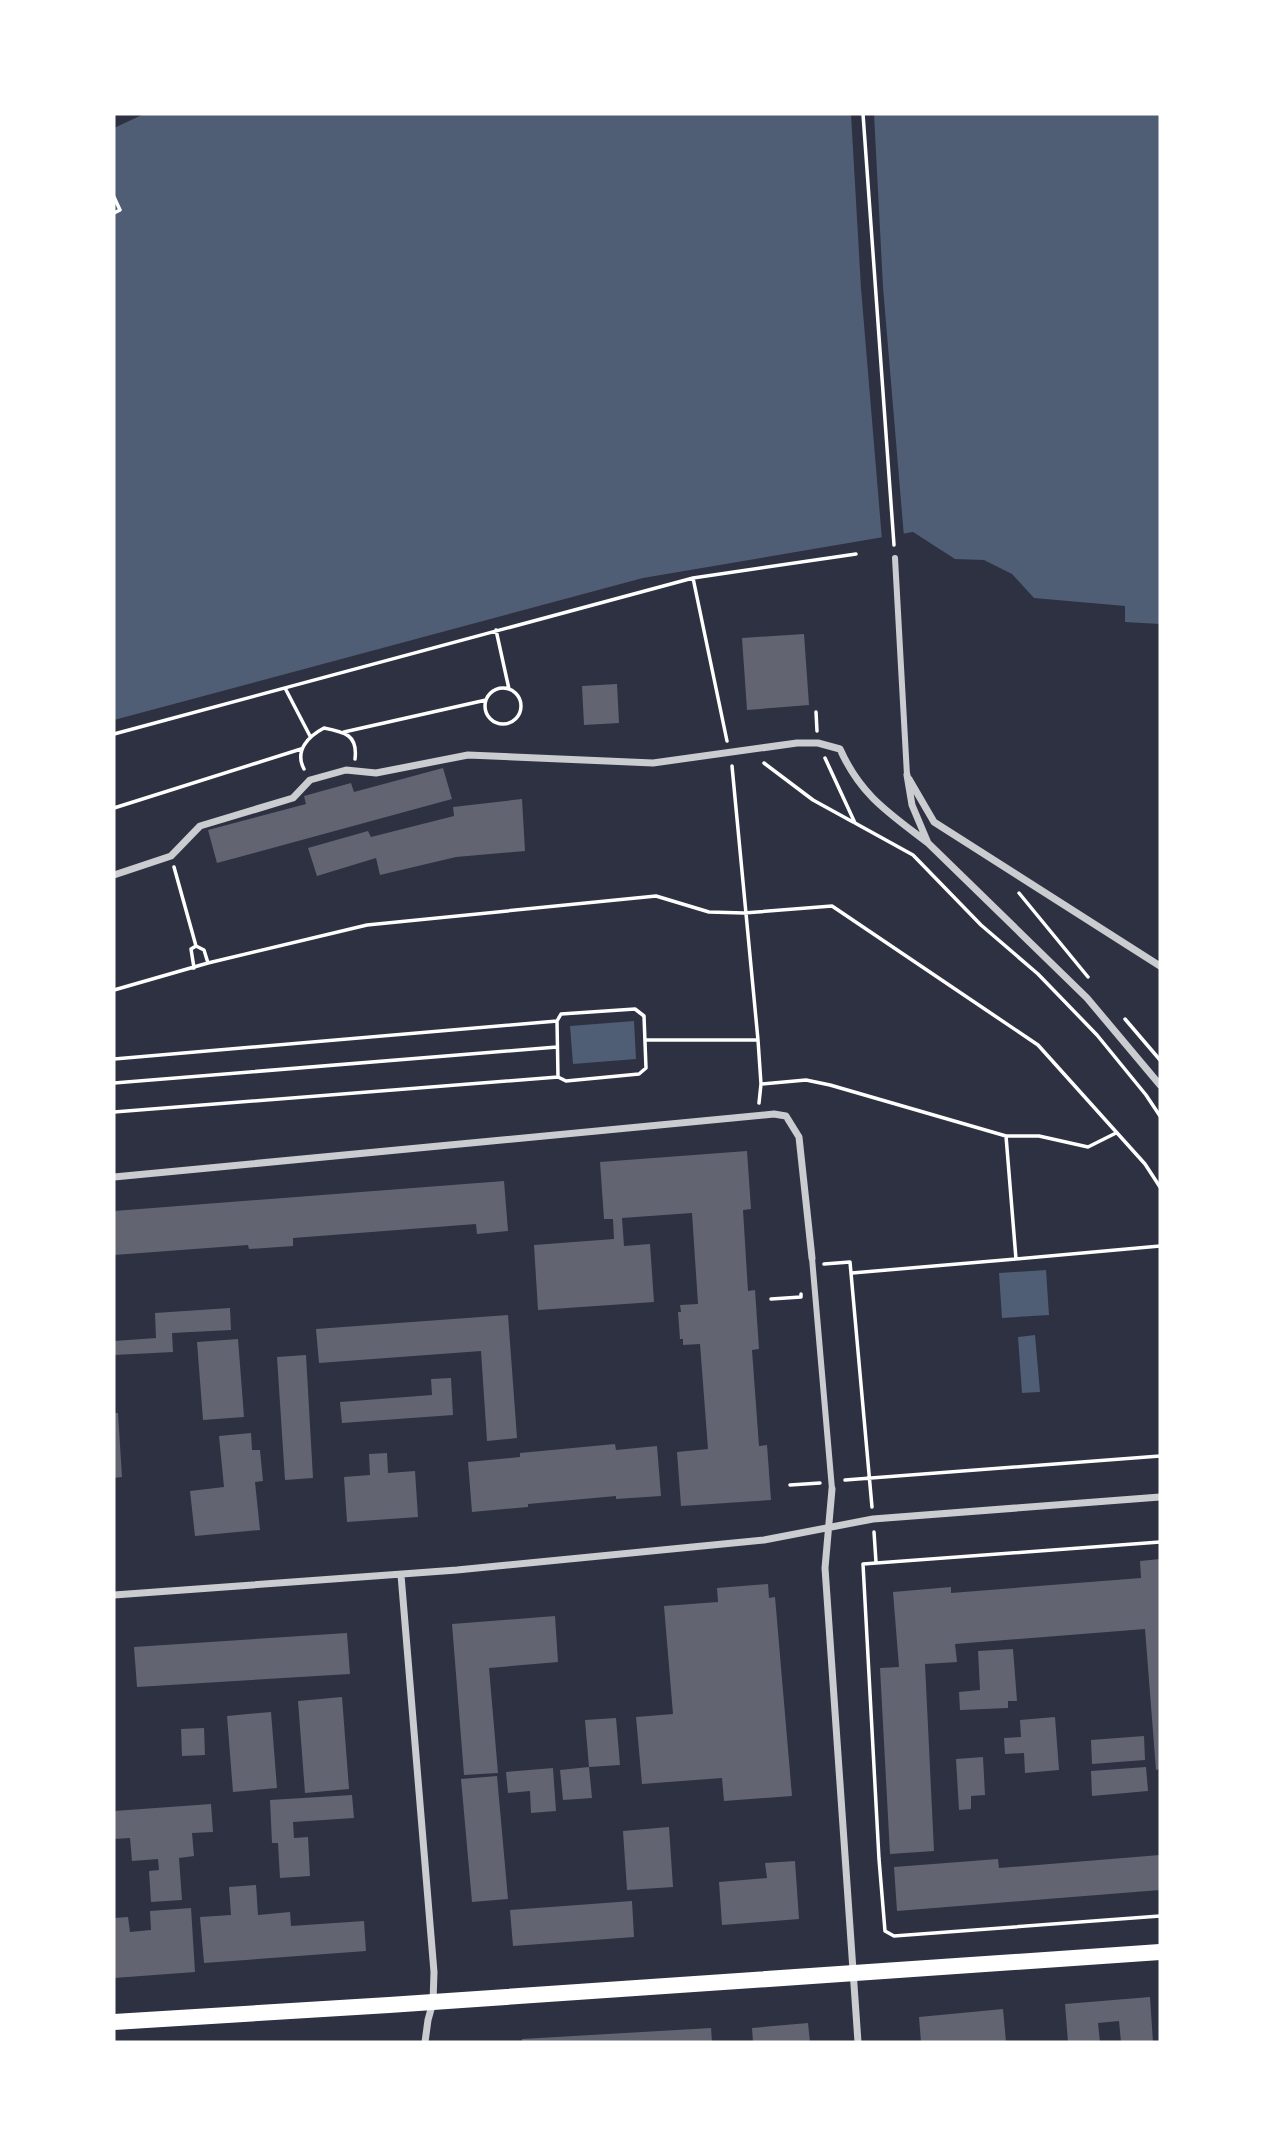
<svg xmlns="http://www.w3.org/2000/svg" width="1274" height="2156" font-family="'Roboto Condensed',sans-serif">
  <rect width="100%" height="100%" fill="#2d3142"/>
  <path fill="#4f5d75" d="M 144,114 L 1160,114 L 1160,624 L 1125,622 L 1125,606 L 1034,598 L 1012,574 L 984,560 L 955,559 L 913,532 L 643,578 L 114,720 L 114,128 Z
    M 634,1021 L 636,1059 L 573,1064 L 570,1026 Z
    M 1046,1270 L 1049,1315 L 1002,1318 L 999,1273 Z
    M 1035,1335 L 1040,1392 L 1022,1393 L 1018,1337 Z"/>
  <path fill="#2d3142" d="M 851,114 L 874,114 L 883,287 L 904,537 L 882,540 L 861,288 Z"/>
  <path fill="#626471" d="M 804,634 L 809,705 L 747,710 L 742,638 Z
    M 617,684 L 619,723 L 584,725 L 582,686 Z
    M 443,768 L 452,799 L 217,863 L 208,830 L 306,804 L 304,796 L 351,783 L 354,792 Z
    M 522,799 L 525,851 L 456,857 L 380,875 L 376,858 L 317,876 L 308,848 L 368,831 L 371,837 L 454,816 L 453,807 Z
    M 747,1151 L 751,1209 L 743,1210 L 748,1291 L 755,1290 L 759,1349 L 752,1350 L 759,1446 L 767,1445 L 771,1500 L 681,1506 L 677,1452 L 708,1449 L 700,1344 L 683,1345 L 683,1339 L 680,1339 L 678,1312 L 681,1312 L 680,1305 L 698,1304 L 692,1213 L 622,1218 L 624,1246 L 650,1244 L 654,1302 L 538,1310 L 534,1245 L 614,1239 L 613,1219 L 604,1219 L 600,1162 Z
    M 504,1181 L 508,1231 L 477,1234 L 476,1224 L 293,1238 L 293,1246 L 249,1249 L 248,1245 L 114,1255 L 114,1211 Z
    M 230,1308 L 231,1330 L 172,1333 L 173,1352 L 114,1355 L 114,1341 L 156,1338 L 155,1313 Z
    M 508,1315 L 517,1438 L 487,1441 L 481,1351 L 319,1363 L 316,1329 Z
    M 238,1339 L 244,1417 L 203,1420 L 197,1342 Z
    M 306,1355 L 313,1478 L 285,1480 L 277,1357 Z
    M 451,1378 L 453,1415 L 342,1423 L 340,1402 L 432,1395 L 431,1379 Z
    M 114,1413 L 118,1413 L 122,1477 L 114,1478 Z
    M 251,1433 L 252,1450 L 260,1450 L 263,1481 L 255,1482 L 260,1530 L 195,1536 L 190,1491 L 224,1487 L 219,1436 Z
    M 615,1444 L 616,1450 L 657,1446 L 661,1496 L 616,1499 L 616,1496 L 528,1504 L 528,1507 L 472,1512 L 468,1462 L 520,1457 L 520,1453 Z
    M 387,1453 L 388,1473 L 415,1471 L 418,1517 L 347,1522 L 344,1477 L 370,1475 L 369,1454 Z
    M 1160,1559 L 1160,1769 L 1156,1770 L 1145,1629 L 955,1644 L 957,1662 L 925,1664 L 934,1851 L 890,1854 L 880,1668 L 899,1667 L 893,1592 L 951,1587 L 951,1593 L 1141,1578 L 1140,1561 Z
    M 768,1584 L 769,1598 L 775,1597 L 792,1796 L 724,1801 L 722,1778 L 642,1784 L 636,1717 L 673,1714 L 664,1606 L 718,1602 L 717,1588 Z
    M 555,1616 L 558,1662 L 489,1668 L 498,1773 L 464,1775 L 452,1624 Z
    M 347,1633 L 350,1674 L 137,1687 L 134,1647 Z
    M 1013,1649 L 1017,1701 L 1008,1701 L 1008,1708 L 960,1710 L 959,1692 L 980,1690 L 978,1651 Z
    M 342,1697 L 349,1789 L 305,1793 L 298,1701 Z
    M 271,1712 L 277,1788 L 233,1792 L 227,1716 Z
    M 1055,1717 L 1059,1770 L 1025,1773 L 1024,1753 L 1005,1754 L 1004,1738 L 1021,1737 L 1020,1720 Z
    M 616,1718 L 620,1765 L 589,1767 L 592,1798 L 563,1800 L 560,1770 L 589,1767 L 585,1720 Z
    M 204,1728 L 205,1755 L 182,1756 L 181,1729 Z
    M 1144,1736 L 1145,1760 L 1092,1764 L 1091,1740 Z
    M 983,1757 L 985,1795 L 971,1796 L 971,1809 L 959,1810 L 956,1759 Z
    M 1146,1767 L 1148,1791 L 1092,1796 L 1091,1771 Z
    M 553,1768 L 556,1811 L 531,1813 L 530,1791 L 508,1793 L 506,1772 Z
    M 497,1776 L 508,1899 L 472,1902 L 461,1779 Z
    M 352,1795 L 354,1818 L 293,1822 L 294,1838 L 308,1837 L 310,1876 L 280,1878 L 278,1843 L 272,1843 L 270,1800 Z
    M 211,1804 L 213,1832 L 192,1833 L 194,1856 L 179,1858 L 182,1900 L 151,1902 L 149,1871 L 159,1870 L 158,1859 L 132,1861 L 130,1838 L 114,1839 L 114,1811 Z
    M 669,1827 L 673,1887 L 627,1890 L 623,1831 Z
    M 1160,1855 L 1160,1890 L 897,1911 L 894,1867 L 998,1859 L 999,1868 Z
    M 795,1861 L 799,1919 L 722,1925 L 719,1882 L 767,1878 L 765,1863 Z
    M 256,1885 L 258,1915 L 290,1912 L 291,1926 L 364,1921 L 366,1951 L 204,1963 L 200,1917 L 231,1915 L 229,1887 Z
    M 632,1901 L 634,1937 L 513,1946 L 510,1910 Z
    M 191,1908 L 195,1972 L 114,1978 L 114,1918 L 128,1917 L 130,1932 L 151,1930 L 150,1911 Z
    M 1150,1997 L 1153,2042 L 1121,2042 L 1119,2021 L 1098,2023 L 1100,2042 L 1068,2042 L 1065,2004 Z
    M 1003,2009 L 1006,2042 L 921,2042 L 919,2017 Z
    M 808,2023 L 810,2042 L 753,2042 L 752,2028 Z
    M 711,2028 L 712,2042 L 522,2042 L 522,2039 Z"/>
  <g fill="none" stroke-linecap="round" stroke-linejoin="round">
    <path stroke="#fff" stroke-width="3.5" d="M 863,114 L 894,545
      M 114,197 L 120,210 L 114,213
      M 693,578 L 727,741
      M 496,630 L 509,689
      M 285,688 L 310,736
      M485 706a18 18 0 1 1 36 0a18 18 0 1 1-36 0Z
      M 816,712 L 817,731
      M 344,732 L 486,700
      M 114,734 L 693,578 L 856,554
      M 825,758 L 855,823 L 913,855 L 981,925 L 1038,974 L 1097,1035 L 1146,1095 L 1160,1116
      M 764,763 L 813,800 L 853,822
      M 732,766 L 758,1040 L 761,1084 L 759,1103
      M 304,769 C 294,750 309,736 324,728 C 345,732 358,735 355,759
      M 114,808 L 301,749
      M 174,867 L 196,946 L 191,949 L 194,968
      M 1019,893 L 1088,977
      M 196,946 L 204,950 L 208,963
      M 114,990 L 208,963 L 367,925 L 656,896 L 709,912 L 744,913 L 832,906 L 1038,1045 L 1145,1164 L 1160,1187
      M 1125,1019 L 1160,1060
      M 645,1040 L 758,1040
      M 114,1059 L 557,1021
      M 114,1083 L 557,1047
      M 761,1084 L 806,1080 L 830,1085 L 1006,1136 L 1039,1136 L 1088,1147 L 1116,1133
      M 114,1112 L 558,1077 L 566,1081 L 639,1074 L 646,1068 L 644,1016 L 635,1009 L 561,1014 L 557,1021 L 558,1077
      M 1016,1259 L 1160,1246
      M 824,1264 L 850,1262 L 872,1507
      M 852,1273 L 1016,1259 L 1006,1136
      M 771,1299 L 801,1297 L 801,1294
      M 845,1480 L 1160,1456
      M 790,1485 L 820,1483
      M 874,1532 L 876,1562
      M 1160,1542 L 863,1564 L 879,1859 L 885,1931 L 894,1936 L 1160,1916"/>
    <path stroke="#caccd0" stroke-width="6" d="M 895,558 L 907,775
      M 812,1258 L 832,1489"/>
    <path stroke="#caccd0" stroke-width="7" d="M 907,775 L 912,805 L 928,843 L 1087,998 L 1160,1085
      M 909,779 L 934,822 L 1160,966
      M 114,875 L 171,856 L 200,826 L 293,798 L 310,780 L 346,770 L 376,773 L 468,755 L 653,763 L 797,743 L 818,743 L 840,749 C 861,796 889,813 928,843
      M 114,1177 L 774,1114 L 786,1116 L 799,1137 L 812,1258
      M 832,1489 L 825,1568 L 858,2042
      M 401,1575 L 434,1972 L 433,2002 L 428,2020 L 425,2042
      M 114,1595 L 457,1570 L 764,1540 L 873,1519 L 1160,1497"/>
    <path stroke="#fff" stroke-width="16" d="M 114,2022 L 389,2005 L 1160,1952"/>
  </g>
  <rect width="1274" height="2156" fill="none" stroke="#ffffff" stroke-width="231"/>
</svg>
